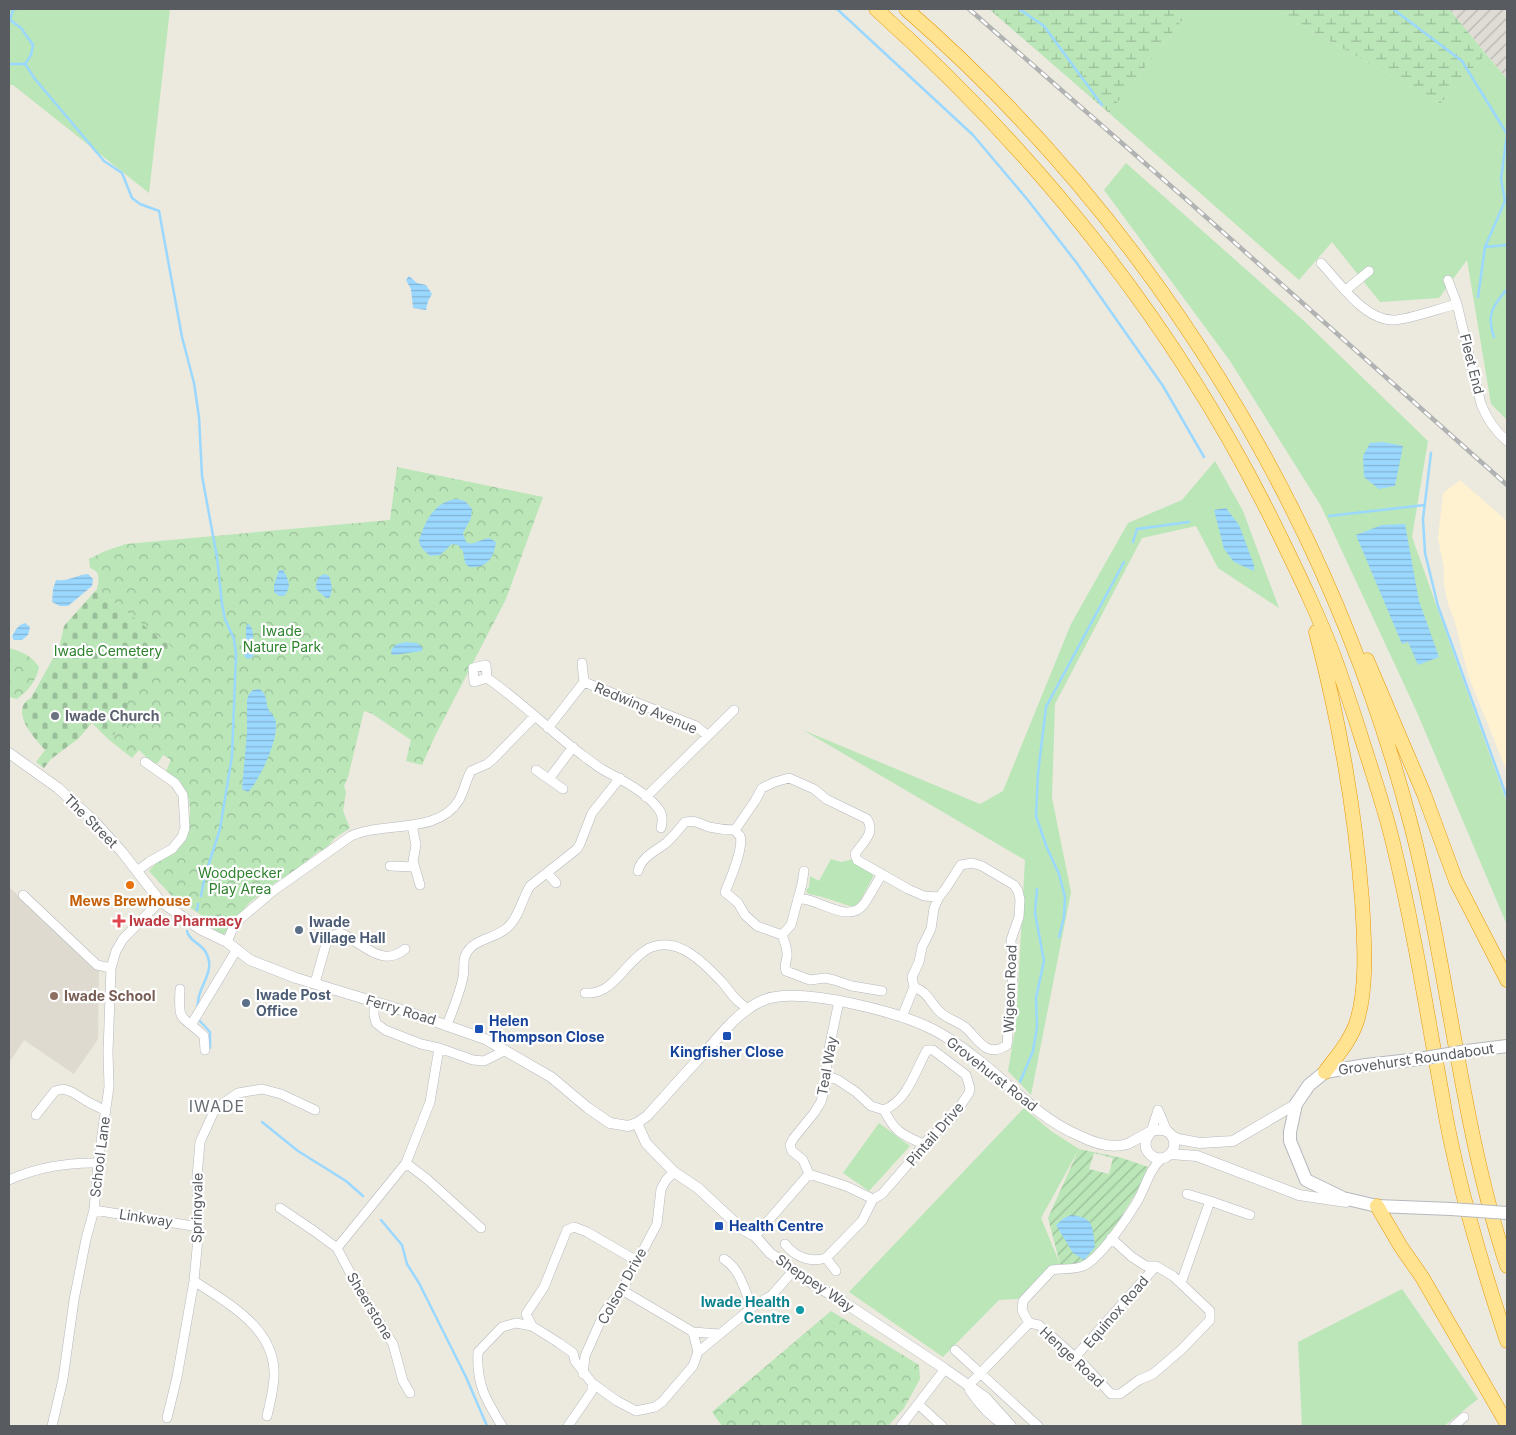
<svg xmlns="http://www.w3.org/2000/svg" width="1516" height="1435" font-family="Inter,sans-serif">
  <defs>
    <pattern id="industrial-furrows" width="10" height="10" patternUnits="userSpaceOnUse" patternTransform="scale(1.25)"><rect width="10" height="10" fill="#dfdcd6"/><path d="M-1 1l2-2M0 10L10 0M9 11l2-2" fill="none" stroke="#b8b6b1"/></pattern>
    <pattern id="forest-crowns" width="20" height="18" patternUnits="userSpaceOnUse" patternTransform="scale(1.25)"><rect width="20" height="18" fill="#bae6b8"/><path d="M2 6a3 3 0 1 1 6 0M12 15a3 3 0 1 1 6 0" fill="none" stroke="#9abe99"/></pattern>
    <pattern id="wetland-marsh" width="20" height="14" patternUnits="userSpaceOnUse" patternTransform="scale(1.25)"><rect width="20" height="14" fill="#bae6b8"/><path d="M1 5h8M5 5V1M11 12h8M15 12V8" fill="none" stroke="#9abe99"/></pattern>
    <pattern id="cemetery-stones" width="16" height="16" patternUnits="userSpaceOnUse" patternTransform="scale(1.25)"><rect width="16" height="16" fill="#bae6b8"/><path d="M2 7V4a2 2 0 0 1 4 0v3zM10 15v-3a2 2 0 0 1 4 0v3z" fill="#9abe99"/></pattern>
    <pattern id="garden-furrows" width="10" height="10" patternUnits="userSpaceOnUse" patternTransform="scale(1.25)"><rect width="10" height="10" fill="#bae6b8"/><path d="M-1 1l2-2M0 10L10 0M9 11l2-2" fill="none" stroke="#9abe99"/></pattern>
    <pattern id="water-rules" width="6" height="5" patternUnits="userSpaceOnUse" patternTransform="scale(1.25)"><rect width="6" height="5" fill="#9bd8ff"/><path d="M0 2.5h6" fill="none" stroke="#81b2d2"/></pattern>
  </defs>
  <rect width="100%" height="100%" fill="#ece9de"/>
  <path fill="#fff2d0" d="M 1460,480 L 1507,521 L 1507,772 L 1468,675 L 1455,622 L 1448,604 L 1444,584 L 1444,569 L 1438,538 L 1443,493 Z"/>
  <path fill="url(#industrial-furrows)" d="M 1449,9 L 1507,9 L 1507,84 L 1506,78 Z"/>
  <path fill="#dedacf" d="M 9,887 L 99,970 L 98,1039 L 74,1074 L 24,1040 L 9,1063 Z"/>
  <path fill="#bae6b8" d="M 9,9 L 170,9 L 149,193 L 13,85 L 9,85 Z
    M 1191,9 L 1274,9 L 1440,104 L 1486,54 L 1506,78 L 1507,84 L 1507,420 L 1491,404 L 1467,260 L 1439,298 L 1380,302 L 1332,242 L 1299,280 L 1109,113 Z
    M 1126,163 L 1303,320 L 1428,441 L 1412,537 L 1507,803 L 1507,925 L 1416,710 L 1321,506 L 1230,361 L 1104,190 Z
    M 1215,461 L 1243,511 L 1279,608 L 1218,568 L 1196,526 L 1142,538 L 1055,704 L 1052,798 L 1071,892 L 1031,1095 L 1008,1071 L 1016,1024 L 1025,860 L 803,730 L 980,804 L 1003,791 L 1071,624 L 1128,523 L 1182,500 Z
    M 831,859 L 841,862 L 854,859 L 872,872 L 873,877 L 860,901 L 854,907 C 838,903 824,896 808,894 L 806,890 L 809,887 L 810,876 L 819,881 Z
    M 1024,1108 L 1051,1131 L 1079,1149 L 1041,1218 L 1060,1264 L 1049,1266 L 1018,1299 L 999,1300 L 943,1357 L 849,1292 Z
    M 879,1123 L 910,1146 L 869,1191 L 843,1173 Z
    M 1402,1289 L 1478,1399 L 1444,1426 L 1302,1426 L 1298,1342 Z"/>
  <path fill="url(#forest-crowns)" d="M 397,467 L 543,497 L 506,599 L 435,736 L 422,765 L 406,761 L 411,740 L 371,713 L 364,711 L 348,777 L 344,786 L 346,792 L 343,811 L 350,828 C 346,831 340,834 335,838 C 330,843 327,850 319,851 L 287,877 L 276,882 L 249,903 L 226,933 L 221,935 L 208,924 L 210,921 L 171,895 L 149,871 C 152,867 156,863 160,860 C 166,856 172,855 177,850 C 188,838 194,809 187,794 C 182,784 174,777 166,771 L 170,762 L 170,759 L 163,755 L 158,763 L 153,764 L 139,750 L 132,758 L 108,739 L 137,716 L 120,696 L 174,649 L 97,589 C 99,579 101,572 90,568 L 89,559 L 105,551 L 126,544 L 390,520 Z
    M 9,648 C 21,651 32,656 39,667 C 37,680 28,691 17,699 L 9,697 Z
    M 831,1311 L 919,1365 L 920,1379 L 904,1408 L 888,1426 L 722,1426 L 712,1412 Z"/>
  <path fill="url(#wetland-marsh)" d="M 989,9 L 1191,9 L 1109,113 Z
    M 1274,9 L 1449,9 L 1486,54 L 1440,104 Z"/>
  <path fill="url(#cemetery-stones)" d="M 97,589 L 174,649 L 121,696 L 137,716 L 108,739 L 92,723 L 78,739 L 51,759 L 44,768 L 36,762 L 45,750 C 35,739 8,710 31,698 L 56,653 L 58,653 L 64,626 Z"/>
  <path fill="url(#garden-furrows)" fill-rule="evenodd" d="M 1079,1149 L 1122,1158 L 1148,1167 L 1136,1193 L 1111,1233 L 1093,1257 L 1077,1265 L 1060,1264 L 1048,1218 ZM 1094,1153 L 1113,1158 L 1109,1174 L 1089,1169 ZM 1064,1218 L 1073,1252 L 1057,1225 Z"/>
  <path fill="url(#water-rules)" d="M 409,276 L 417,283 L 426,285 L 432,294 L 428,301 L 426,310 L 413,308 L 411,289 L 406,280 Z
    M 1383,442 L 1403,446 L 1395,486 L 1379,489 L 1364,477 L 1363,456 L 1370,443 Z
    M 458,499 L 465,501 L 472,509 L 471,518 L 463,533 C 467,552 476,540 489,538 L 496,542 C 494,558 486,569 469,567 L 465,563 L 463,551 L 458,545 L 452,544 L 440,555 L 430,556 C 426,552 419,547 419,540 C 420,537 421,535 422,532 C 428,515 439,500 458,499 Z
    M 1226,508 L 1239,525 L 1254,565 L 1254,571 L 1234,562 L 1224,549 L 1214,510 Z
    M 1405,524 L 1419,601 L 1439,657 L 1418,665 L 1408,642 L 1402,644 L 1356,535 L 1382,525 Z
    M 279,570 L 283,570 C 289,580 292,587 284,596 L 279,596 L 274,592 L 274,585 Z
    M 88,574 L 93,579 L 92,586 L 68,606 L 60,606 L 52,602 L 53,589 L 56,580 C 68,582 76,575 88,574 Z
    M 325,574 L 329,576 C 332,583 333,593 329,598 L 326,598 L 316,589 C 316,581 317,576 325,574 Z
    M 25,623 L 30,627 L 28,635 L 22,640 L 14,640 L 12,637 C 15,630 18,625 25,623 Z
    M 249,624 C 255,632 252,636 253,645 C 253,650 254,652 253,657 L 248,659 L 245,657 L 242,650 L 246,639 L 246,626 Z
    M 406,642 L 417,643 L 422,647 L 422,651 L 394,655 L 391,654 C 392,644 397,644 406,642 Z
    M 259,689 C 266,693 266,698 267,705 C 268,711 273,714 275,719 C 281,735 260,780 248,792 L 242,789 L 247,732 L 247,700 L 249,694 L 253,690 Z
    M 1071,1215 C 1095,1218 1092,1226 1095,1247 L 1084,1260 L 1073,1253 L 1056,1225 L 1064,1218 Z"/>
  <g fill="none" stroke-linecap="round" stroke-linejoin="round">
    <path stroke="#9bd8ff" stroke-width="2.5" d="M 16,9 L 13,10 L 10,20 L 21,28 L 33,45 L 31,55 L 25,64 L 35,79 L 104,161 L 122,173 L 132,198 L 140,204 L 159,211 L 182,337 L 194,383 L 199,417 L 202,476 L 217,557 L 222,604 L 225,619 L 234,639 L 236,654 L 232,756 L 220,829 L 205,876 L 201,896
      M 837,9 L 973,135 L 1027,199 L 1076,262 L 1163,386 L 1204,457
      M 1019,9 L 1044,26 L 1102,105
      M 1393,9 L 1462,61 L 1507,134 L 1501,179 L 1505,201 L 1485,247 L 1478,297
      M 9,64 L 25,64
      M 1485,247 L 1507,245
      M 1494,337 C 1486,314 1493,306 1507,289
      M 1431,453 L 1423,519 L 1425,553 L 1438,606 L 1507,798
      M 1329,516 L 1425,505
      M 1133,542 L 1137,529 L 1189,522
      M 197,910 L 198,904
      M 187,931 C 189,941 200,943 205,951 C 215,967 205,978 200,993 C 198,998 198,1004 197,1009
      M 1059,937 L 1064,917 L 1065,897 L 1059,874 L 1047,848 L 1036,816 L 1038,773 L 1046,707 L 1124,562
      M 198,1017 L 199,1020 L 210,1032 L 210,1048
      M 1020,1082 L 1033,1051 L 1037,1027 L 1036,998 L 1044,961 L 1035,913 L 1037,889
      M 262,1122 L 298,1151 L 346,1181 L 363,1196
      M 381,1220 L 402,1245 L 407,1264 L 419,1283 L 466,1377 L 487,1426"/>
    <defs>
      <path id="minor" d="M 1321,263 C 1340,283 1364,320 1393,320 C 1408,320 1440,308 1457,304
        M 1448,280 L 1457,304 L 1481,404 C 1487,419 1495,431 1507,441
        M 1346,290 L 1369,271
        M 582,663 L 584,682
        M 486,665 L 487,678 L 474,682 L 473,668 Z
        M 487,678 C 522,702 551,732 585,757 C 592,762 599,768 607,772 C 624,781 645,792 657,807 C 663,814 663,820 661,828
        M 548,728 L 584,682 L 696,726 L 708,736
        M 536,770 L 563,789
        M 549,779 L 573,747
        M 646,797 L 734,710
        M 412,825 L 416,845 L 413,861 L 420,885
        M 390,866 L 414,867
        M 137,871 L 149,862 L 172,849 L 182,837 L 185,828 L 183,795 L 175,783 L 145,762
        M 638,871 C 641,857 656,851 666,843 C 673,837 679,829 685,822 C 698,820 699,824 709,827 C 718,829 726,830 735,830
        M 804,871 L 802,884 L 791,925 L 782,935 C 785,943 788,949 787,957 C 786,963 784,965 786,971 L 810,980 L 825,978 L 834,980 L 852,986 L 882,991
        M 548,874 L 556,883
        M 23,895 L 97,965 L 111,968
        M 798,898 C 804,899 811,900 817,903 C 832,908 852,920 864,904 C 870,895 876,884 882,874
        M 782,935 L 757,926 L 745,915 L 738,903 L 725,892 C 730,880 744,848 740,836 C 739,835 736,832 735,830 L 755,801 L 762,788 L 775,782 L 789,778 L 814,789 L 826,799 L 867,819 C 876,833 863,842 855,854 L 857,860 L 908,889 L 924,896 L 939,897 L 934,908 L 931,929 L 922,947 L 919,962 L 912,977 L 914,987 L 902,1017
        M 227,942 L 232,930 L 240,919 L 253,908 L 273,891 L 351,836 C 384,821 438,835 459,800 C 464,791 466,780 471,771 L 487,764 L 493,759 L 535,716
        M 315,983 L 326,944 L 330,936 L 340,933 C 363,942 381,969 405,949
        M 914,987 C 929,993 929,1001 939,1011 C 946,1019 958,1021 966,1028 C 978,1039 987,1059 1007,1045 L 1013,974 L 1011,940 L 1019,917 L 1020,900 L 1018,891 L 1014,885 L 982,866 L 972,863 L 961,865 C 953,876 948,887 939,897
        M 180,989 C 178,1024 181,1014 204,1036 L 205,1050
        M 585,993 C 601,994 610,986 620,975 C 628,966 642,950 652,947 C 679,937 704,963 721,981 C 726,986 730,993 736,999 C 739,1003 744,1005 747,1009
        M 839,1001 L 826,1063 L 828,1076 L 821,1102 L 814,1113 L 793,1139 L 790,1145 L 792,1151 L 803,1160 L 809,1174 L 846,1186 L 873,1199
        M 374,1002 L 374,1015 L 376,1023 L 385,1030 L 421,1044 L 439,1048 L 473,1060 L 484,1061 L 504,1051
        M 191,1025 L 237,949
        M 447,1025 C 453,1009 460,993 463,977 C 465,969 462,961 466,954 C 474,938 496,939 508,927 C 519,917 522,899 530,886 L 577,849 L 580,844 L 592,813 L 620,778
        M 828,1076 L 838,1080 L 856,1092 L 871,1106 L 884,1110 C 895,1132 901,1134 923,1144
        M 1158,1110 L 1166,1129 L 1169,1133
        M 36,1115 L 55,1091 L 63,1089 L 72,1092 L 88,1102 L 106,1111
        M 1151,1132 L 1158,1110
        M 406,1163 L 427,1179 L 481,1228
        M 9,1180 C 35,1168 68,1162 98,1163
        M 1187,1194 L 1210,1201
        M 280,1208 L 314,1231 L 337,1248 L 355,1282 L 393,1344 L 403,1381 L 410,1393
        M 94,1210 L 199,1227
        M 755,1236 L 809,1174
        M 1111,1238 L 1132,1257 L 1146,1266 L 1156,1266 L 1173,1276 L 1210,1311 L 1210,1320 L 1181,1350 L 1153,1374 L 1139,1380 L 1120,1394 L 1111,1394 L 1085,1366 L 1039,1325 L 1029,1323 L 1022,1310 L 1023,1301 L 1052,1270 C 1061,1268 1074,1270 1083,1266 C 1099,1260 1128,1217 1137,1202 C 1146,1186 1149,1170 1162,1158
        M 785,1244 C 795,1257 810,1263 826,1258 L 836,1271
        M 337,1248 L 406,1163 L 430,1102 L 439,1048
        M 826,1258 L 862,1221 L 873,1199 L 882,1194 L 916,1155 L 923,1144 L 952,1118 L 969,1093 L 970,1088 L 966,1075 L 933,1050 L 927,1050 C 915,1071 908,1100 884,1110
        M 724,1259 C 733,1265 739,1274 743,1285 C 747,1292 747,1301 754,1306
        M 194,1281 C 229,1304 277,1329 274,1378 C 273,1390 270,1404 267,1416
        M 1181,1283 L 1210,1201 L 1250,1215
        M 622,1290 L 693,1332 L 719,1334
        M 532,1326 L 526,1314 L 544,1287 L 567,1230 L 574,1227 L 587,1232 L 637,1261
        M 693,1332 L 698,1352
        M 955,1350 L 1038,1426
        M 1075,1357 L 1156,1266
        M 583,1374 L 585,1356 L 605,1311 L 622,1290 L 657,1224 L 661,1189 L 666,1180 L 674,1172
        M 592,1383 L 617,1401 L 636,1411 L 655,1407 L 662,1402 L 693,1366 L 698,1352 L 754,1306 L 772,1295 L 793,1271
        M 968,1386 L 1029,1323
        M 918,1404 L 942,1426
        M 167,1418 L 177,1377 L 194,1281 L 199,1227 L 197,1177 L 200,1142 L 215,1109 L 238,1093 L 262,1089 L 281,1094 L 315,1110
        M 52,1426 L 63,1379 L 74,1300 L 86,1239 L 94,1210 L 98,1163 L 109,1087 L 108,1052 L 111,968 L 116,951 L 123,939 L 160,901
        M 502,1426 C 486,1400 476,1384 478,1352 L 502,1327 L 516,1323 L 532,1326 L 559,1343 L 573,1353 L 575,1361 L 592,1383 L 592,1391 L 568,1426
        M 901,1426 L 945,1369
        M 1454,1426 L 1464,1417"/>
      <path id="tertiary" d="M 9,753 L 58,788 L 94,821 L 122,852 L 160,901 L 200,929 L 227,942 L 250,960 L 296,978 L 408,1012 L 485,1039 L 551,1077 L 588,1108 L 610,1123 L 628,1126 L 637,1123 L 647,1116 C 667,1094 687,1071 708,1049 C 720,1035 733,1019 748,1009 C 756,1003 766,998 775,997 C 813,991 895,1011 930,1028 C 947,1036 963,1048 977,1059 C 1011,1085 1039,1119 1080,1136 C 1094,1143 1111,1149 1127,1144 C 1138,1140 1150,1128 1162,1130 C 1173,1131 1178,1144 1171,1153 C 1158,1168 1135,1149 1151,1132
        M 637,1123 L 646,1143 L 674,1172 L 698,1188 L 742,1229 L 755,1236 L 770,1253 L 813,1284 L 842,1301 L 945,1369 L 985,1397 L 1011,1426
        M 1172,1136 L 1178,1139 L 1200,1143 L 1233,1141 L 1296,1104
        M 1170,1154 L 1197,1156 L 1299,1195 L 1346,1202
        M 970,1390 C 980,1405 991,1417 1006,1426"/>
      <path id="secondary" d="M 1467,1051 L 1507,1046
        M 1419,1059 L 1366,1065 L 1325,1072 L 1309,1085 L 1296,1104 L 1290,1132 L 1290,1141 L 1306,1180 L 1343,1198 L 1377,1206 L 1451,1209"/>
      <path id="trunk" d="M 876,9 C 1044,160 1180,330 1279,534 C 1299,575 1319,616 1335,659 C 1346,689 1356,721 1366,752 C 1375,781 1385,810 1392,839 C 1410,912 1423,988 1436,1062 C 1442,1092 1446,1122 1453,1151 C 1467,1216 1486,1278 1507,1341
        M 906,9 C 1151,223 1329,510 1411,825 C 1449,971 1460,1123 1507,1266
        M 1316,632 C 1339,720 1355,809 1362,900 C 1364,937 1368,985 1357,1021 C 1351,1040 1337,1056 1325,1072
        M 1367,660 L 1424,794 L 1456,881 L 1507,980
        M 1377,1206 L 1401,1247 L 1422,1277 L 1507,1424"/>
    </defs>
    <use href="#minor" stroke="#b5b8bd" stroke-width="10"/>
    <use href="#tertiary" stroke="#b5b8bd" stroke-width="11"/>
    <use href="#secondary" stroke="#b5b9bf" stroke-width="14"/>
    <use href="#trunk" stroke="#ea9800" stroke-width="15"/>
    <use href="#minor" stroke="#fff" stroke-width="9"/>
    <use href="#tertiary" stroke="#fff" stroke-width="10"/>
    <use href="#secondary" stroke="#fff" stroke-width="12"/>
    <use href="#trunk" stroke="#ffe391" stroke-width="14"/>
    <defs>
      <path id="rail" d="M 969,9 L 1188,201 L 1507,485"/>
    </defs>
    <use href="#rail" stroke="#b1b2b2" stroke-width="4.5"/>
    <use href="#rail" stroke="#fff" stroke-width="2.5" stroke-dasharray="8" stroke-linecap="butt"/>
    <defs>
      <path id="secondary-bridge" d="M 1419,1059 L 1467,1051
        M 1451,1209 L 1507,1213"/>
    </defs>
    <use href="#secondary-bridge" stroke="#b5b9bf" stroke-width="14" stroke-linecap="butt"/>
    <use href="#secondary-bridge" stroke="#fff" stroke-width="12"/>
  </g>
  <circle fill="#6b7280" stroke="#fff" stroke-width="2" cx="55" cy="716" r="5"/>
  <circle fill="#e8710a" stroke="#fff" stroke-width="2" cx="130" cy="885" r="5"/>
  <path fill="#e0444e" stroke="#fff" stroke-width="2" d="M116.5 913.5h5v5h5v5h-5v5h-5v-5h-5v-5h5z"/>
  <g fill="#5c6f8a" stroke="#fff" stroke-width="2">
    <circle cx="299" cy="930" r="5"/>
    <circle cx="246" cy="1003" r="5"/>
  </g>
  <circle fill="#8d6e63" stroke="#fff" stroke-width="2" cx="54" cy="996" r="5"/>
  <g fill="#1a4fb4" stroke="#fff" stroke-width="2">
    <rect x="474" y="1024" width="10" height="10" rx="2.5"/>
    <rect x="722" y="1031" width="10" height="10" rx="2.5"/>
    <rect x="714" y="1221" width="10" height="10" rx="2.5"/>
  </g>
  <circle fill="#0f9aa8" stroke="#fff" stroke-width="2" cx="800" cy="1310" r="5"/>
  <g text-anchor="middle" stroke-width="4.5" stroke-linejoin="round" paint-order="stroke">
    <g font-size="14" fill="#585c61" stroke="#fff">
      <text transform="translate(1472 364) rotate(76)" y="5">Fleet End</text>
      <text transform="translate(646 708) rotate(23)" y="5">Redwing Avenue</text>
      <text transform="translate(91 821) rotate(45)" y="5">The Street</text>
      <text transform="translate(1010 989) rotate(-88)" y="5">Wigeon Road</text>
      <text transform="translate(401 1010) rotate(17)" y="5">Ferry Road</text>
      <text transform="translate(1416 1059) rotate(-8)" y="5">Grovehurst Roundabout</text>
      <text transform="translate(827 1066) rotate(-80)" y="5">Teal Way</text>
      <text transform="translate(992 1074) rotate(38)" y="5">Grovehurst Road</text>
      <text transform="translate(935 1134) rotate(-49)" y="5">Pintail Drive</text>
      <text transform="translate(100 1157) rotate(-83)" y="5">School Lane</text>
      <text transform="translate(197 1208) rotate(-89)" y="5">Springvale</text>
      <text transform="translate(146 1218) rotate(9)" y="5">Linkway</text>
      <text transform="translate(815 1283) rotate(34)" y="5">Sheppey Way</text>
      <text transform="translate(622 1286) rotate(-61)" y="5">Colson Drive</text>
      <text transform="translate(370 1306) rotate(59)" y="5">Sheerstone</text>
      <text transform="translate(1116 1312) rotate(-49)" y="5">Equinox Road</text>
      <text transform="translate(1072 1357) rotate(43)" y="5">Henge Road</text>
    </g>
    <g font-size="14" fill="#2e822e" stroke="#fff">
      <text x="282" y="636">Iwade<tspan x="282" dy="16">Nature Park</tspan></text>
      <text x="108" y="656">Iwade Cemetery</text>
      <text x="240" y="878">Woodpecker<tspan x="240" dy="16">Play Area</tspan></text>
    </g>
    <g font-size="14" font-weight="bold" fill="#5b616d" stroke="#fff" text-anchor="start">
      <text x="65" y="721">Iwade Church</text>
    </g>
    <g font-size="14" font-weight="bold" fill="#c56008" stroke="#fff">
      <text x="130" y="906">Mews Brewhouse</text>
    </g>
    <g font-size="14" font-weight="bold" fill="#be3a42" stroke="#fff" text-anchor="start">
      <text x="129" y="926">Iwade Pharmacy</text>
    </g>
    <g font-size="14" font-weight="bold" fill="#4e5e75" stroke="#fff" text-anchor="start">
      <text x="309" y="927">Iwade<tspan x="309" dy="16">Village Hall</tspan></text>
      <text x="256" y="1000">Iwade Post<tspan x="256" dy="16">Office</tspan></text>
    </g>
    <g font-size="14" font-weight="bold" fill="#785e54" stroke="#fff" text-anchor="start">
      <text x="64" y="1001">Iwade School</text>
    </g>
    <g font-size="14" font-weight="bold" fill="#164399" stroke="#fff" text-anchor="start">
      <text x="489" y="1026">Helen<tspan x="489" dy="16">Thompson Close</tspan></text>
      <text x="727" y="1057" text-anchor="middle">Kingfisher Close</text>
      <text x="729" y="1231">Health Centre</text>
    </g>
    <g font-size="14" font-weight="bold" fill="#0d838f" stroke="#fff" text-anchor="end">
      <text x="790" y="1307">Iwade Health<tspan x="790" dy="16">Centre</tspan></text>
    </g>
    <g font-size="16" letter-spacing="1" fill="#686e73" stroke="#fff">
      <text x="217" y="1112">IWADE</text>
    </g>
  </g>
  <rect width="1516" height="1435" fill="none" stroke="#585c61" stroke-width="20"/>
</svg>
